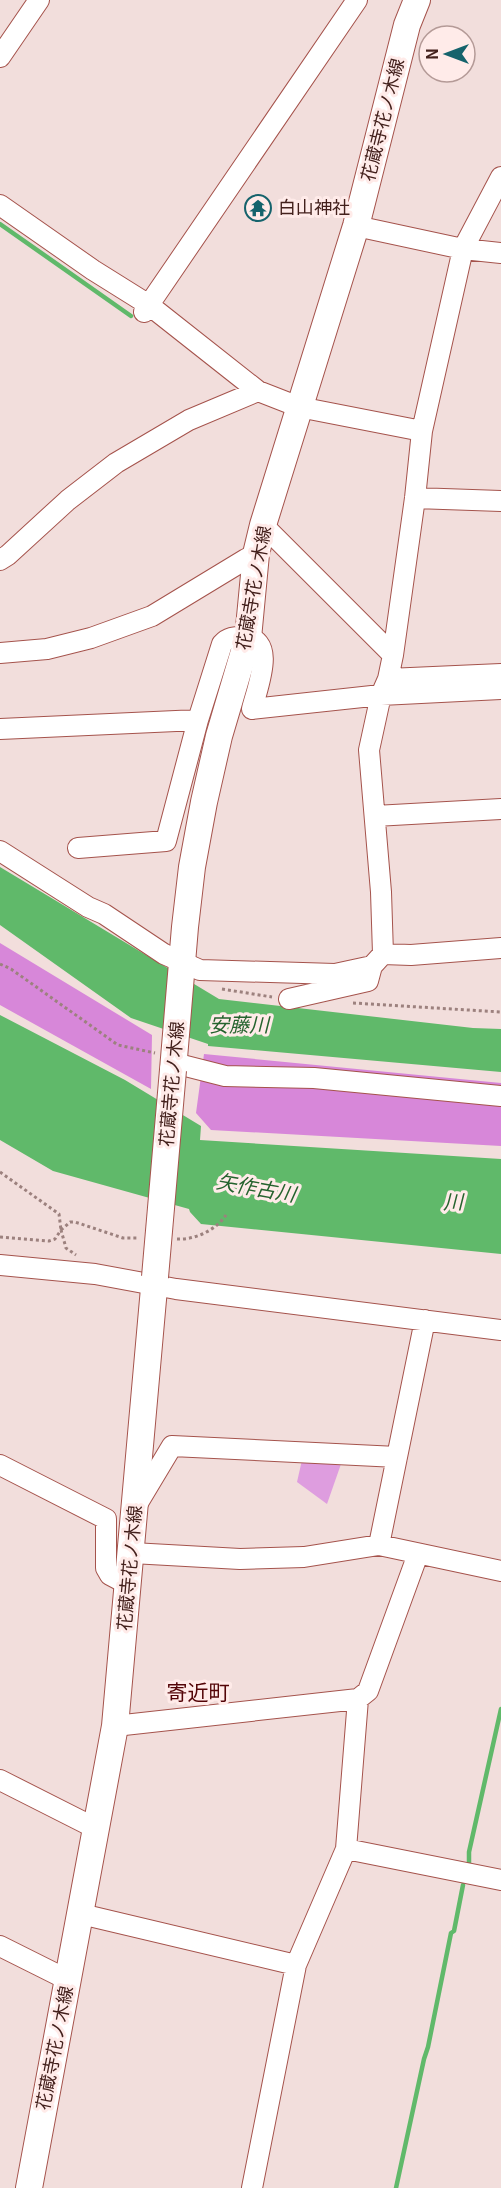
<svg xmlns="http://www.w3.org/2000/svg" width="501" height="2188" font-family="Georgia,'Noto Sans JP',serif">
  <rect width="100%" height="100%" fill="#f2dedc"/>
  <path fill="#de9ddf" d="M 302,1460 L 341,1464 L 327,1504 L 297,1482 Z"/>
  <path fill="#d787d9" d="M 0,943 L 152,1035 L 151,1089 L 0,1005 Z
    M 204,1054 L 501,1083 L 501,1146 L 211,1130 L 196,1113 Z"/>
  <path fill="#60b96a" d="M 0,867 L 219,999 L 473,1028 L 501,1029 L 501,1072 L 208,1046 L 208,1044 L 131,1018 L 0,925 Z
    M 0,1015 L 125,1080 L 201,1126 L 200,1140 L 501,1159 L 501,1254 L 201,1224 L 190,1212 L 189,1209 L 53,1171 L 0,1140 Z"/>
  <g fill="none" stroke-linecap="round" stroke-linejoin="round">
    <path stroke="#60b96a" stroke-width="4.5" d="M 0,224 L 131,316
      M 467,1868 L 469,1864 L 469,1852 L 501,1709
      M 396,2188 L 424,2059 L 428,2047 L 451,1933 L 454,1931 L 463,1885"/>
    <defs>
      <path id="minor" d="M 0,57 L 39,0
        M 0,205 L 93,270 L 149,305 L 258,391 L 299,407 L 422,431
        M 356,226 L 463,249 L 501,253
        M 144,312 L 357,0
        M 415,498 L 501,501
        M 263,525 L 393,655
        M 0,560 L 8,555 L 68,500 L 116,463 L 189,420 L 258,391
        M 0,653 L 47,649 L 91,638 L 152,616 L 246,559 L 256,554
        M 388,679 L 501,674
        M 0,729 L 198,720
        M 375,816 L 501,809
        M 78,848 L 166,841 L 198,720 L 222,644 C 228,637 234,637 243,637 C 278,638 257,688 252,709 L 381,695 L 501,689
        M 0,851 L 88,907 L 104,914 L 164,954 L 200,970 L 335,974 L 372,966 L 383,954 L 381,892 L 369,750 L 381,695 L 388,679 L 393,655 L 415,498 L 422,431 L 463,249 L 501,177
        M 383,954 L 411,955 L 501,948
        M 289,999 L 368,981 L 372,966
        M 174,1063 L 225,1076 L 314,1078 L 501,1096
        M 0,1265 L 95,1274 L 176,1289 L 501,1330
        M 0,1465 L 106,1519 L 106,1568 L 110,1575 L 129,1585
        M 136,1506 L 172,1446 L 397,1457
        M 379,1545 L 425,1320
        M 132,1553 L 240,1559 L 304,1557 L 379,1545 L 501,1571
        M 115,1726 L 358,1699 L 368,1691 L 418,1554
        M 0,1780 L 97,1829
        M 346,1849 L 501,1880
        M 81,1914 L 296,1965
        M 0,1946 L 68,1980
        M 252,2188 L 296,1965 L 346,1849 L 358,1699"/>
      <path id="major" d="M 173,1070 L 185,927 L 192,867 L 204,802 L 219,736 L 248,638 L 256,554 L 263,525 L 356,226 L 407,25 L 417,0
        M 29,2188 L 115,1726 L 155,1277"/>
    </defs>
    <use href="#minor" stroke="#a5534c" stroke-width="22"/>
    <use href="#major" stroke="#a5534c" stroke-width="28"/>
    <path stroke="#9c817e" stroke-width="3" stroke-dasharray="3 3" stroke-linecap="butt" d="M 0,964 L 11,969 L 118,1045 L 155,1053
      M 222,989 L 272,997
      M 353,1003 L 501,1012
      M 0,1172 L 59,1214 L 61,1230
      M 61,1230 L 70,1222 L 75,1222 L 123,1238 L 138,1238
      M 0,1237 L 49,1241 L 55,1239 L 61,1230 L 66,1248 L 76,1255
      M 177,1239 C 195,1240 216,1230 226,1215"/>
    <use href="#minor" stroke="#fff" stroke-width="20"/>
    <use href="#major" stroke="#fff" stroke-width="26"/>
    <defs>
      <path id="major-bridge" d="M 155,1277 L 173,1070"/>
    </defs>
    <use href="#major-bridge" stroke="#a5534c" stroke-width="28" stroke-linecap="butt"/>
    <use href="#major-bridge" stroke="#fff" stroke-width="26"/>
  </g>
  <defs>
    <symbol id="temple-ring" viewBox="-11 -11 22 22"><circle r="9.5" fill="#ffebe9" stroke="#15636c" stroke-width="1.5"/><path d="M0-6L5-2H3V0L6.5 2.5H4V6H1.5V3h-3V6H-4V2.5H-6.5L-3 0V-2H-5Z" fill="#15636c"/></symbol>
  </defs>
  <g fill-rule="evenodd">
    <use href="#temple-ring" x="243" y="193" width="30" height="30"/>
  </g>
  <g text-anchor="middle" stroke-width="6" stroke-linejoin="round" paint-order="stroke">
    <g font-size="18" fill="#43201c" stroke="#ffebe9">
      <text transform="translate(383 120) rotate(-76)" y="6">花蔵寺花ノ木線</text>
      <text transform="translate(254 588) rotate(-80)" y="6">花蔵寺花ノ木線</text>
      <text transform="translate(172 1084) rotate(-85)" y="6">花蔵寺花ノ木線</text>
      <text transform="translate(130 1568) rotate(-85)" y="6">花蔵寺花ノ木線</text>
      <text transform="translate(55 2048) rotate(-79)" y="6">花蔵寺花ノ木線</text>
    </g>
    <g font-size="18" fill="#43201c" stroke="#ffebe9" text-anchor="start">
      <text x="278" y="214">白山神社</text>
    </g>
    <g font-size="20" font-style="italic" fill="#26632e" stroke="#ffebe9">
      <text x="239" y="1032">安藤川</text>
      <text transform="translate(256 1188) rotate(10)" y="7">矢作古川</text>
      <text x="453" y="1209">川</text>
    </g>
    <g font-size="21" fill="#530407" stroke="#ffebe9">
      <text x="198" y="1700">寄近町</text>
    </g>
  </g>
  <g transform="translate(447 54) rotate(270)"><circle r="28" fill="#ffebe9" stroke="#b49a97" stroke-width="1.5"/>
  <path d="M0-4.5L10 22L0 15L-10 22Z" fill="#15636c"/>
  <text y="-9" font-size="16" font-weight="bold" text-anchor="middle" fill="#43201c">N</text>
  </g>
</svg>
